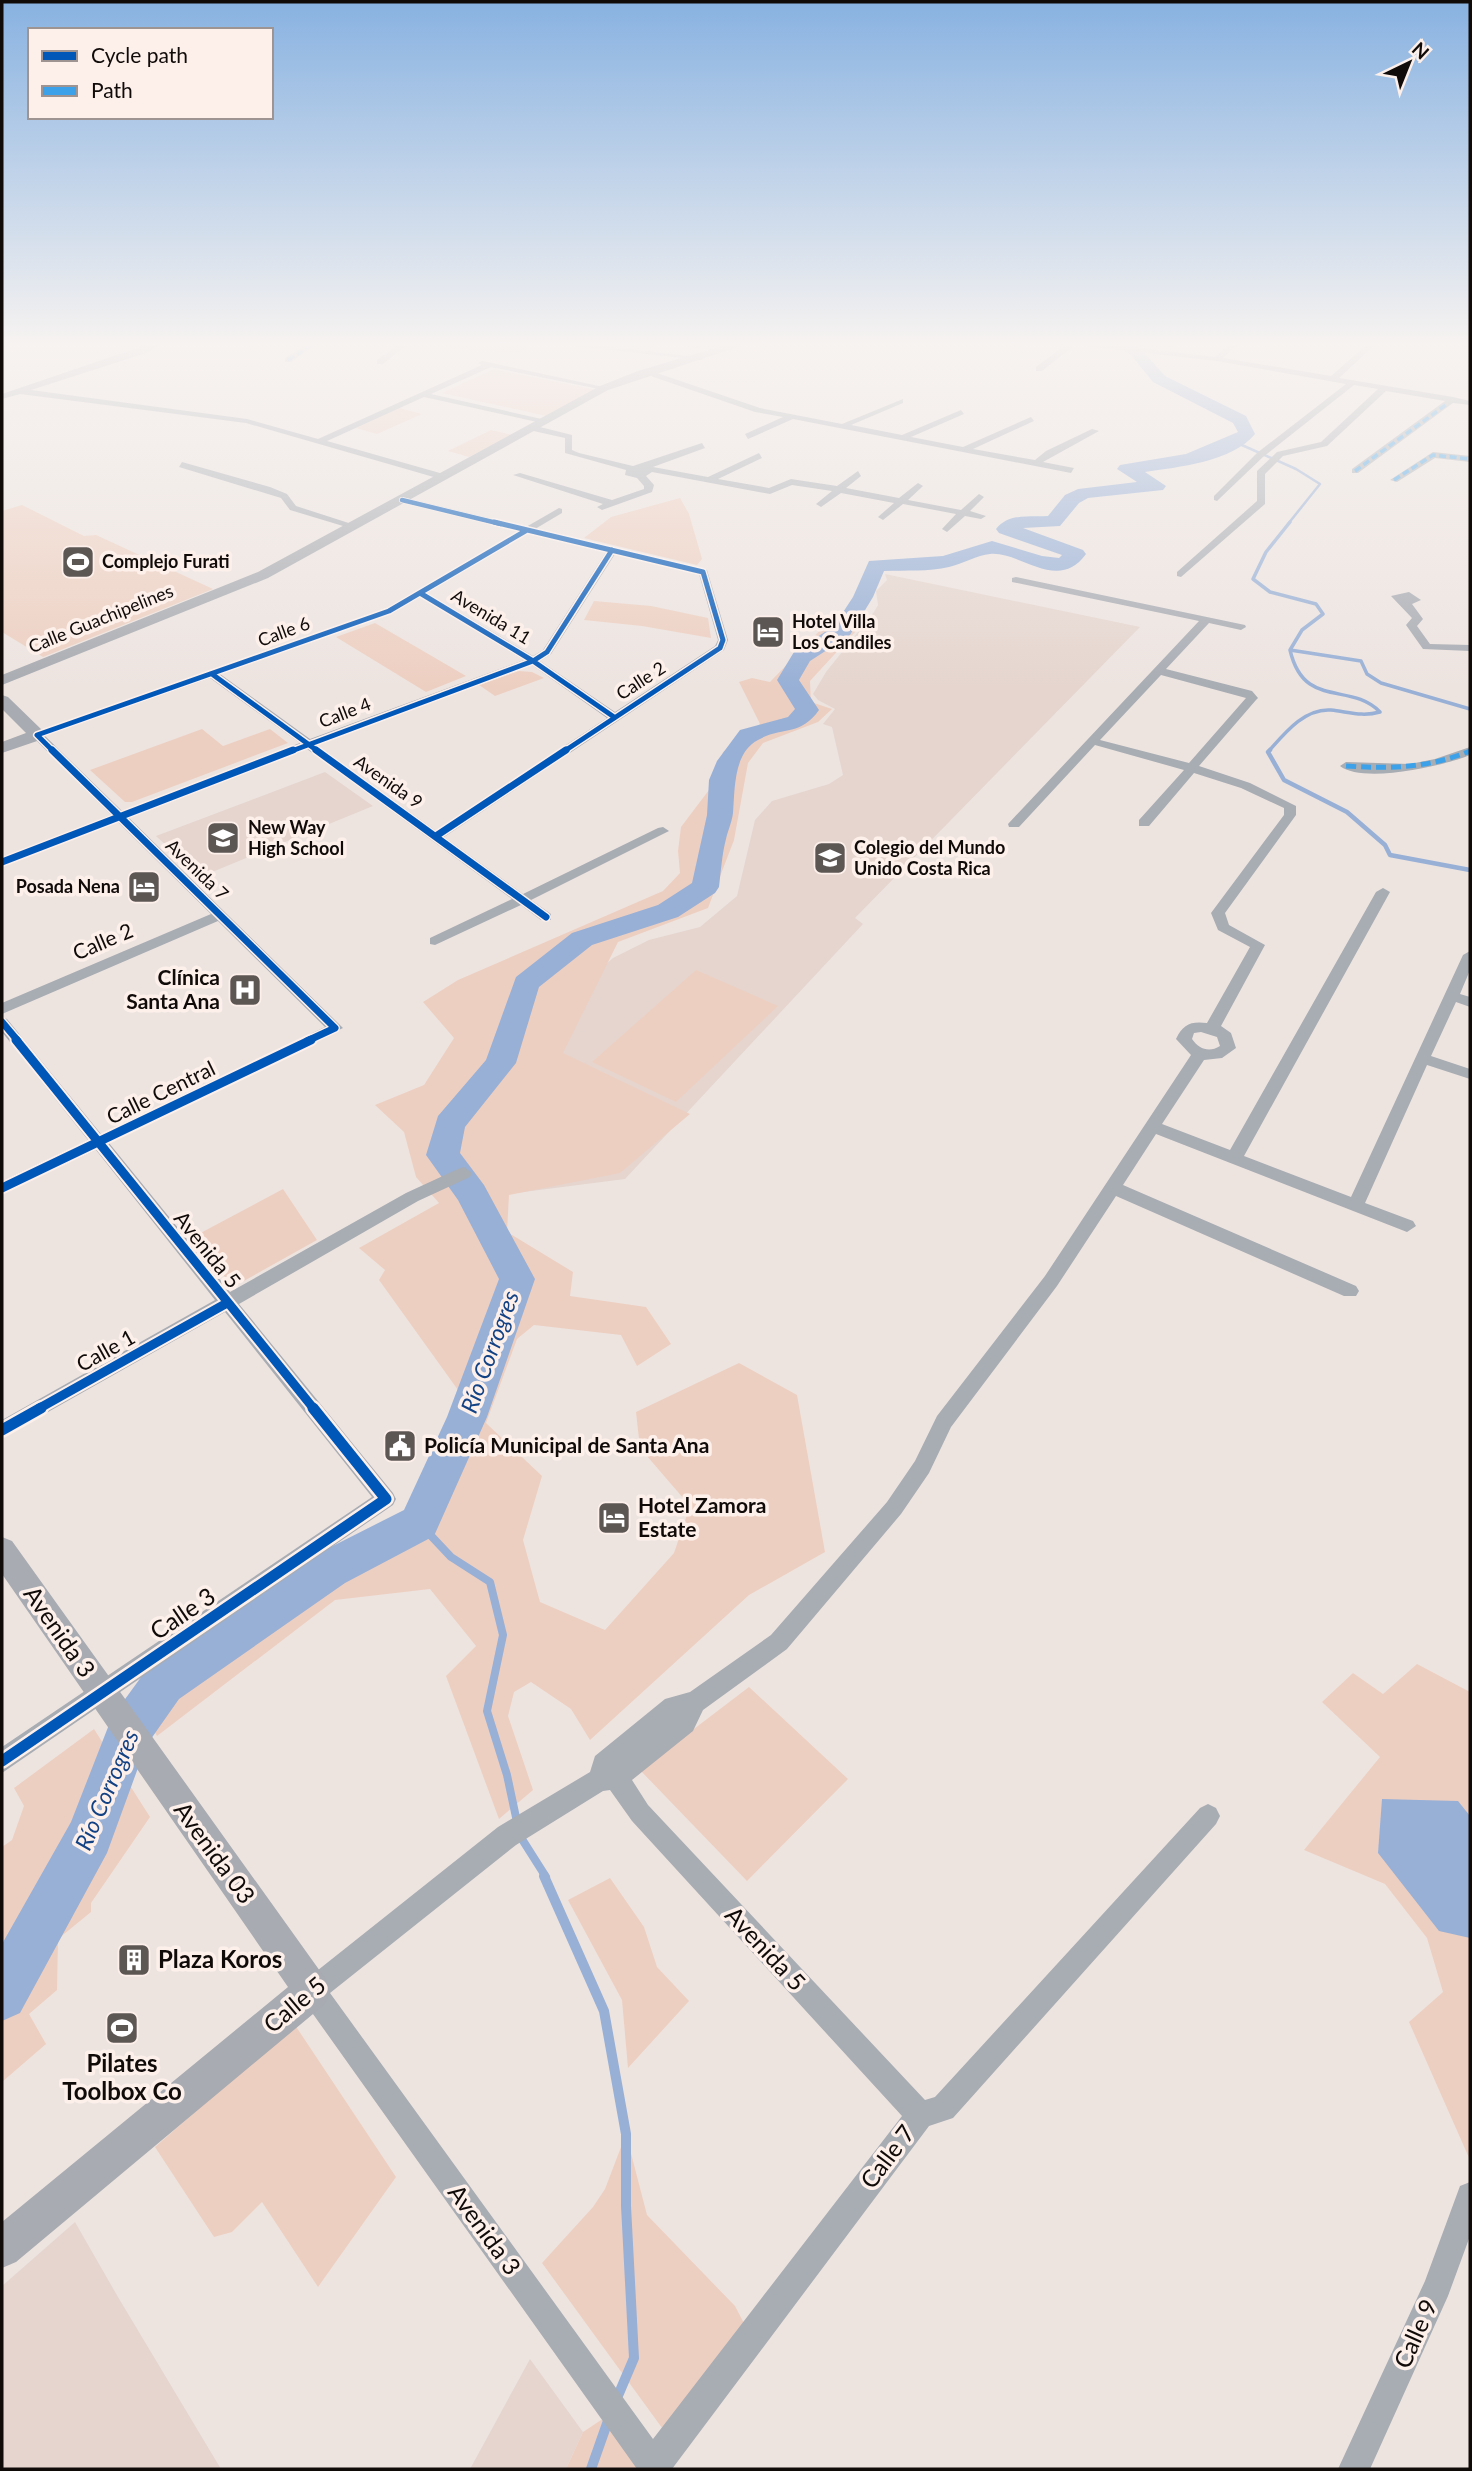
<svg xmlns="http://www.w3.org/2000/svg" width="1472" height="2471" font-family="Lato,sans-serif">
  <rect width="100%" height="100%" fill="#ede4e0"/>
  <path fill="#e5d5ce" d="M 885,574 L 1140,627 L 855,918 L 863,924 L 625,1179 L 508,1194 L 553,1010 L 613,958 L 649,940 L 700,927 L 737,896 L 755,820 L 772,801 L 829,784 L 843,775 L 832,727 L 823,724 L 835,709 L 818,700 L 813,694 L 826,672 L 874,612 L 878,605 L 876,591 L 887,580 Z
    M 325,772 L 373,806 L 200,877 L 156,836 Z
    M 75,2222 L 118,2297 L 221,2469 L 2,2469 L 2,2286 Z
    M 530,2359 L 583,2432 L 566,2469 L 470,2469 Z"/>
  <path fill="#edcfc1" d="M 453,343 L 531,343 L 537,344 L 517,353 L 448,348 Z
    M 494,369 L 596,390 L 546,416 L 442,393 Z
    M 399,408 L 422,414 L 377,434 L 356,428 Z
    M 491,430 L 512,435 L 469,457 L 448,451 Z
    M 680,498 L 689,514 L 702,559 L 697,565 L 584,538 L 611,517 Z
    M 22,505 L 84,536 L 96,535 L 213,589 L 43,657 L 2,632 L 2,511 Z
    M 594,601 L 651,606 L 708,618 L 711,638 L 642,626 L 584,620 Z
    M 867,619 L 810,681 L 811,702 L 832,709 L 818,722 L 763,743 L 748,763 L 734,840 L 708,908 L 618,942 L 563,1053 L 690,1114 L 620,1173 L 509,1195 L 507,1232 L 573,1272 L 570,1296 L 646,1307 L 671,1344 L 637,1366 L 621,1335 L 534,1325 L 517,1339 L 486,1423 L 542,1476 L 523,1540 L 540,1602 L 605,1630 L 674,1553 L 690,1506 L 640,1448 L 636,1412 L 739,1363 L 797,1395 L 825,1552 L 749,1595 L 590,1740 L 571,1709 L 531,1682 L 514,1692 L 508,1716 L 533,1790 L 499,1819 L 446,1676 L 476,1646 L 430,1589 L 335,1600 L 157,1736 L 134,1697 L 445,1485 L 463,1397 L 379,1280 L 385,1270 L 359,1248 L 439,1203 L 416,1177 L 404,1132 L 375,1105 L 424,1085 L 454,1038 L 423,1002 L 458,980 L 663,891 L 680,873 L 678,851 L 681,827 L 715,782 L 723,752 L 760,724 L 739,682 L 752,678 L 770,682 L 829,621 Z
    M 375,623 L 466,676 L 426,692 L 336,637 Z
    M 519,671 L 532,672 L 544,678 L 495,696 L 479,685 Z
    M 202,729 L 223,746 L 270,729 L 288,743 L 132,802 L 125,802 L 90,770 Z
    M 696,970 L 778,1006 L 676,1102 L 592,1062 Z
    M 283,1189 L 317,1240 L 233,1287 L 193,1237 Z
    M 1417,1664 L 1470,1692 L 1470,2160 L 1409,2022 L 1443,1992 L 1427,1938 L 1385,1884 L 1304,1850 L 1380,1757 L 1322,1702 L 1353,1673 L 1383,1694 Z
    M 749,1687 L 848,1779 L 747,1881 L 640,1770 Z
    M 94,1729 L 150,1817 L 91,1903 L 91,1912 L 58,1939 L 57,1990 L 29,2014 L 46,2044 L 2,2082 L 2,1847 L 12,1840 L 24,1806 L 14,1788 Z
    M 610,1878 L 644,1927 L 657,1967 L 689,2001 L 628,2068 L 622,2000 L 568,1900 Z
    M 295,2025 L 396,2177 L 318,2287 L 262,2202 L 232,2232 L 214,2237 L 155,2147 Z
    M 626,2134 L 647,2215 L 735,2306 L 747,2329 L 665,2432 L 542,2263 L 593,2207 L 605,2189 Z
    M 613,2412 L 652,2467 L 650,2469 L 566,2469 L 583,2432 Z"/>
  <path fill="#98b0d6" d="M 1382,1799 L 1458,1801 L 1470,1816 L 1470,1938 L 1439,1931 L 1378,1853 Z"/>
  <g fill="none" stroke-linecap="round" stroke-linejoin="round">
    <path stroke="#98b0d6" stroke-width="2.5" d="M 1235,442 L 1296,469 L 1320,484 L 1288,524"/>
    <path stroke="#98b0d6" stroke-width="3.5" d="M 1290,650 L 1361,661 L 1367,674 L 1381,683 L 1470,709
      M 1268,752 C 1284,734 1304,708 1331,710 C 1349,712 1362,717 1380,712 C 1350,681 1304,710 1290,650 L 1302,630 L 1323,614 L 1316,604 L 1270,592 L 1253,579 L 1266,552 L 1290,522"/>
    <path stroke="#98b0d6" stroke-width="4.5" d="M 1270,750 L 1268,752 L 1284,780 L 1347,812 L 1385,845 L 1390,855 L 1470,870"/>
    <path stroke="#98b0d6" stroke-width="8" d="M 419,1523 L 451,1557 L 490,1582 L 503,1635 L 487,1711 L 507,1775 L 517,1822
      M 520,1836 L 546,1877"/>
    <path stroke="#98b0d6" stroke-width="10" d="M 544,1876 L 604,2011 L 626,2134 L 626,2206 L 634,2358 L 617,2398
      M 591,2469 L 609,2418"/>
    <path fill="#98b0d6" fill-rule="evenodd" d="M 1115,343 L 1133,343 L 1141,349 L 1165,376 L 1246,416 L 1255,434 C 1232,462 1178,467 1145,472 L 1166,486 L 1163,490 L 1088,498 L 1079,503 L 1060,526 L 1023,528 L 1083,550 L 1086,554 C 1058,593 1021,551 990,554 C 977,555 963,564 949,567 C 929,572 905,570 884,571 L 873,597 L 850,635 L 810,661 L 799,680 L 819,710 C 800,737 782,726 758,740 C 733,753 735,790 733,813 C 732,822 728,830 726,839 C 722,854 721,871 719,887 L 715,893 L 678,917 L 592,945 L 539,987 L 516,1063 L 465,1127 L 460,1153 L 484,1185 L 535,1279 L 487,1417 L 434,1536 L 345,1583 L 179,1699 L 146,1746 L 107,1853 L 20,2013 L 2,2021 L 2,1944 L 71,1822 L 112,1717 L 147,1669 L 315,1555 L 404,1510 L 447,1417 L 499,1279 L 458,1200 L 426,1155 L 438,1116 L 486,1060 L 516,977 L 572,933 L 658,905 L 692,883 L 707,815 L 709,780 L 717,761 L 740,730 L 788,717 L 795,709 L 777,680 L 794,652 L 834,626 L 853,597 L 869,561 L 943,556 L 992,541 L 1042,556 L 1059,558 L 1062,555 L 999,533 L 996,529 C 1009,513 1029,517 1048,516 L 1065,495 L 1078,489 L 1137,482 L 1117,469 L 1120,465 L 1186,454 L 1238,432 L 1233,423 L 1153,382 L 1131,355 Z"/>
    <path fill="#a8acb3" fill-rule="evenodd" d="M 152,343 L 161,343 L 146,353 L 31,390 L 247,419 L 318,439 L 482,365 L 478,363 L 482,361 L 608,388 L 604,390 L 491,367 L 431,394 L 546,420 L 546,424 L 424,397 L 327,441 L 447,475 L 444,480 L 246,423 L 20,394 L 2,399 L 2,394 Z
      M 309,343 L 318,343 L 291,362 L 285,362 L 285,358 Z
      M 401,343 L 409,343 L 383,364 L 377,364 L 377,360 Z
      M 548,343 L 578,343 L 705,358 L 701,360 Z
      M 699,343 L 712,343 L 695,349 L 691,347 Z
      M 1068,343 L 1099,343 L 1215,357 L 1231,343 L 1239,343 L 1223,358 L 1331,376 L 1369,343 L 1377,343 L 1339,378 L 1453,397 L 1470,401 L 1470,405 L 1453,403 L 1358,473 L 1352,473 L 1352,469 L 1445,401 L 1386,391 L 1327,446 L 1283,456 L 1265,474 L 1265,504 L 1181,577 L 1177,576 L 1177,572 L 1257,501 L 1257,471 L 1277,452 L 1321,442 L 1378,389 L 1354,385 L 1263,457 L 1217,501 L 1214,500 L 1214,496 L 1257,453 L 1346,384 L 1217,361 L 1075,345 L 1042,371 L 1036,371 L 1036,367 Z
      M 648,370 L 760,408 L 842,424 L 903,399 L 903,403 L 851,425 L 902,435 L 961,410 L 964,414 L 911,437 L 963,447 L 1031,417 L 1034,421 L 973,449 L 1035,460 L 1046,451 L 1092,429 L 1099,431 L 1043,462 L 1074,468 L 1071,473 L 793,419 L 748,439 L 745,434 L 783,417 L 755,412 L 645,374 Z
      M 532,425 L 572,435 L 572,450 L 579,453 L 633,466 L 702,443 L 705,448 L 653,467 L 708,477 L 759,453 L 762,458 L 718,479 L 769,488 L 791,479 L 837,486 L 858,471 L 861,476 L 846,488 L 899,498 L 918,483 L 923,486 L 908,500 L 961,510 L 979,494 L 984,497 L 970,511 L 986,516 L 981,519 L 965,516 L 947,532 L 942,529 L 956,514 L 903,504 L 883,520 L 878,517 L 894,503 L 841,493 L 821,507 L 816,504 L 832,491 L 792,485 L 770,494 L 652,472 L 646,476 L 654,485 L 652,492 L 602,510 L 597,507 L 603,504 L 513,475 L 520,473 L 612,500 L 644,489 L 644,486 L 637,478 L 625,475 L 626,470 L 565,453 L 565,438 L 529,430 Z
      M 1433,452 L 1470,456 L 1470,462 L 1435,458 L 1397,482 L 1390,480 Z
      M 182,462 L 270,487 L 287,494 L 296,506 L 358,526 L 353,529 L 290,510 L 281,498 L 179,467 Z
      M 402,497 L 526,527 L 559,508 L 562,509 L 562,513 L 535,529 L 707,570 L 728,640 L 724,650 L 444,837 L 523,894 L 658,828 L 663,827 L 669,831 L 531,900 L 551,914 L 551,920 L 541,920 L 521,905 L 435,945 L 430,944 L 430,938 L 512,899 L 307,749 L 129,818 L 343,1028 L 109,1143 L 230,1292 L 406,1193 L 458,1169 L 464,1167 L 472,1173 L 470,1177 L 418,1201 L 239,1304 L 393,1493 L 396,1499 L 393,1505 L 2,1773 L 2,1747 L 372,1497 L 225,1312 L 2,1438 L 2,1420 L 215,1300 L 96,1150 L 2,1194 L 2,1181 L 88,1140 L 2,1032 L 2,1017 L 7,1019 L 101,1134 L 325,1027 L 218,921 L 2,1014 L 2,1003 L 211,914 L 118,822 L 2,866 L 2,857 L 111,815 L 31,735 L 385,609 L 519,531 L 399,502 L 397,500 ZM 528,533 L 606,552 L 543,650 L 533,656 L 427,593 ZM 615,554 L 699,574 L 718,640 L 715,646 L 615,712 L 540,661 L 551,654 ZM 420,597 L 524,660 L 310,739 L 220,674 L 393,613 ZM 532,665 L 607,718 L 436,831 L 317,745 ZM 210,678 L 300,743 L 122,811 L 45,736 Z
      M 1016,577 L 1245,625 L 1246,627 L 1241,630 L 1209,623 L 1166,669 L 1252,691 L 1258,698 L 1256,700 L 1199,766 L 1250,783 L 1296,806 L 1296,815 L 1225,913 L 1229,925 L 1265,945 L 1221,1026 L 1231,1033 L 1236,1048 L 1222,1058 L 1204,1060 L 1162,1124 L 1230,1150 L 1376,892 L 1383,888 L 1390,892 L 1244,1156 L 1351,1197 L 1463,955 L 1470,951 L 1470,970 L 1460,994 L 1470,997 L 1470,1007 L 1456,1002 L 1431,1056 L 1470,1069 L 1470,1079 L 1427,1065 L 1365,1203 L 1413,1221 L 1416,1226 L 1407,1232 L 1156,1134 L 1123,1185 L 1356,1286 L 1359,1291 L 1356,1296 L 1344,1296 L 1116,1196 L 1057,1286 L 951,1427 L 929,1473 L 901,1514 L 787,1649 L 703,1710 L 693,1731 L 632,1780 L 648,1805 L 925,2100 L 935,2097 L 1200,1808 L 1208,1804 L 1216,1808 L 1220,1816 L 1216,1824 L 953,2118 L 929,2126 L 672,2469 L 637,2469 L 303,2000 L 299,1991 L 303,1982 L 498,1827 L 590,1772 L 595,1756 L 665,1699 L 690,1692 L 771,1635 L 887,1502 L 915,1461 L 937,1416 L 1045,1276 L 1191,1055 L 1176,1039 C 1183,1024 1191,1021 1207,1023 L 1250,947 L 1218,930 L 1211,913 L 1284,815 L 1284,808 L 1241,788 L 1194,773 L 1149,826 L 1139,826 L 1139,820 L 1184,770 L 1095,745 L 1019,827 L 1009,827 L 1008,824 L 1199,621 L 1012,582 L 1012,578 ZM 1161,675 L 1246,698 L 1189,763 L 1100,740 ZM 1201,1032 L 1217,1037 L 1220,1046 C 1209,1053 1199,1049 1192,1039 L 1194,1033 ZM 610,1790 L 632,1821 L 902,2116 L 653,2439 L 330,1993 L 516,1845 L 603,1791 Z
      M 1409,592 L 1421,600 L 1412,604 L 1423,619 L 1417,626 L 1430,644 L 1470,645 L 1470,651 L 1423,649 L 1406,625 L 1412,618 L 1391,596 Z
      M 1470,747 L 1470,755 C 1444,766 1363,784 1340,766 L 1346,762 L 1410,764 L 1435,759 Z
      M 1470,2182 L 1470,2236 L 1448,2296 L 1370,2469 L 1338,2469 L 1425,2281 L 1460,2186 Z"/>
    <path fill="#a8abb1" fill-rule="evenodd" d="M 732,343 L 750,343 L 608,390 L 268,578 L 2,685 L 2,675 L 258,572 L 600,386 L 638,371 Z
      M 2,695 L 8,697 L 43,731 L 43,739 L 2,753 L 2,742 L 26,733 L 2,709 Z
      M 2,1537 L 12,1541 L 325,1978 L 330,1991 L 325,2004 L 16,2262 L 2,2268 L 2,2222 L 288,1987 L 2,1574 Z"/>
    <path stroke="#3da1e9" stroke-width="3.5" stroke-dasharray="7 3.5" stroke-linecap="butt" d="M 695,347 L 709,343
      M 288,360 L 315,343
      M 1355,471 L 1447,404
      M 1394,480 L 1433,455 L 1470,459"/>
    <path stroke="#3da1e9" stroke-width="5" stroke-dasharray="10 5" stroke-linecap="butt" d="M 1346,766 C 1390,769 1429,768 1470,751"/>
    <defs>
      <path id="cycleway-far4" d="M 402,500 L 501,524"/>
      <path id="cycleway-far3" d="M 494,522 L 703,572 L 723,640 L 720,648 L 563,752
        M 420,593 L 533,661 L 614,717
        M 212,674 L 319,752
        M 54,752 L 37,735 L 389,611 L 527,530
        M 289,752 L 533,661 L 547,652 L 612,550"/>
      <path id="cycleway-far2" d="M 52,750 L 335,1028 L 307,1041
        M 316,750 L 546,917
        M 436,836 L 566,750
        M 2,862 L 293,750
        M 2,1022 L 18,1041"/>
      <path id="cycleway-far1" d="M 16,1040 L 314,1409
        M 2,1188 L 311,1040
        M 38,1409 L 227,1303"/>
      <path id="cycleway" d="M 2,1430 L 41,1408
        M 2,1761 L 386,1499 L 313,1408"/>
    </defs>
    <use href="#cycleway-far4" stroke="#fdf0eb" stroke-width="6"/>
    <use href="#cycleway-far3" stroke="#fdf0eb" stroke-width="8"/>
    <use href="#cycleway-far2" stroke="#fdf0eb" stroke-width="10"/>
    <use href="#cycleway-far1" stroke="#fdf0eb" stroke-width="13"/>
    <use href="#cycleway" stroke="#fdf0eb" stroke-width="16"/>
    <use href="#cycleway-far4" stroke="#0057b8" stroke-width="4.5"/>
    <use href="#cycleway-far3" stroke="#0057b8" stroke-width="5"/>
    <use href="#cycleway-far2" stroke="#0057b8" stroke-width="7"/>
    <use href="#cycleway-far1" stroke="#0057b8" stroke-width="9"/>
    <use href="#cycleway" stroke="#0057b8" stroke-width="11"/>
  </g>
  <linearGradient id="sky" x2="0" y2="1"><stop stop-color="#88b2e1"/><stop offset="0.5" stop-color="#f7f3f1"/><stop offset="1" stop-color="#f7f3f1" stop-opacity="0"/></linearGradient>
  <rect width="1472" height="689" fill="url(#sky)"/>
  <defs>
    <symbol id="stadium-square" viewBox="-11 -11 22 22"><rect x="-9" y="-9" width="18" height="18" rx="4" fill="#5d5754" stroke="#fdf0eb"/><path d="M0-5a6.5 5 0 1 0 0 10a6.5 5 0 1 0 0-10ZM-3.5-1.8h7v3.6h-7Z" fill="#fff"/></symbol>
    <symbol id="hotel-square" viewBox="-11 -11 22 22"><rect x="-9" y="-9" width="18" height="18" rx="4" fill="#5d5754" stroke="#fdf0eb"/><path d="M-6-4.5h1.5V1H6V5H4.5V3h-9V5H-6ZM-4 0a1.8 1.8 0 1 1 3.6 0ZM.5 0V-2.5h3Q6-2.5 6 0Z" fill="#fff"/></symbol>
    <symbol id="school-square" viewBox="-11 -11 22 22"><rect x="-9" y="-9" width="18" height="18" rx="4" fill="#5d5754" stroke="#fdf0eb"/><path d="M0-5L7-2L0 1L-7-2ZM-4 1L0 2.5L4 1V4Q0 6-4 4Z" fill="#fff"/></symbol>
    <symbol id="hospital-square" viewBox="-11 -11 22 22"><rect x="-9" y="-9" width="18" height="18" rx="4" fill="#5d5754" stroke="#fdf0eb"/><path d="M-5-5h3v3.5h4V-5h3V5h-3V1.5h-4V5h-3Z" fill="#fff"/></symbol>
    <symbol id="civic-square" viewBox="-11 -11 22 22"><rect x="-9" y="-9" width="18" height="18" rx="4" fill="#5d5754" stroke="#fdf0eb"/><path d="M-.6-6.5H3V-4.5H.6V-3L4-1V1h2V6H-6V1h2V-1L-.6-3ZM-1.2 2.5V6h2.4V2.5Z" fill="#fff"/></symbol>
    <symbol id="building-square" viewBox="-11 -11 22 22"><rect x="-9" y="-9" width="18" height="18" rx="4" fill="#5d5754" stroke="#fdf0eb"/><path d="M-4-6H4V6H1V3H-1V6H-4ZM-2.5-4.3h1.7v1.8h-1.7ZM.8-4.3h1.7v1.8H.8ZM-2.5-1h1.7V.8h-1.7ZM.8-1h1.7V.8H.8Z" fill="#fff"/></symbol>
  </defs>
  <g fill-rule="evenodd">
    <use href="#stadium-square" x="59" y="543" width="38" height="38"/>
    <use href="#hotel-square" x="749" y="613" width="38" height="38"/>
    <use href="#school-square" x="204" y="819" width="38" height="38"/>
    <use href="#school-square" x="811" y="839" width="38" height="38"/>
    <use href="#hotel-square" x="125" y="868" width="38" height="38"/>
    <use href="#hospital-square" x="226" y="971" width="38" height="38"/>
    <use href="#civic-square" x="381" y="1427" width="38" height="38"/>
    <use href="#hotel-square" x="595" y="1499" width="38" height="38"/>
    <use href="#building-square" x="115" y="1941" width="38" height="38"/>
    <use href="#stadium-square" x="103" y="2009" width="38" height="38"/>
  </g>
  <g text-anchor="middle" stroke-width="7" stroke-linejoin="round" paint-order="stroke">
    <g font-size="18" font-weight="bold" fill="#100b09" stroke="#fdf0eb" text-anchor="start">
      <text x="102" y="568">Complejo Furati</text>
      <text x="792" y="628">Hotel Villa<tspan x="792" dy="21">Los Candiles</tspan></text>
      <text x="248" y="834">New Way<tspan x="248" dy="21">High School</tspan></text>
      <text x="854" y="854">Colegio del Mundo<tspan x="854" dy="21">Unido Costa Rica</tspan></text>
      <text x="120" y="893" text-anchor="end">Posada Nena</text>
    </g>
    <g font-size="18" fill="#100b09" stroke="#fdf0eb">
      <text transform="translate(491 617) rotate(31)" y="6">Avenida 11</text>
      <text transform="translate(101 619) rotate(-22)" y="6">Calle Guachipelines</text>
      <text transform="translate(284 632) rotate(-20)" y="6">Calle 6</text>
      <text transform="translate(641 681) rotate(-33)" y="6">Calle 2</text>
      <text transform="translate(345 713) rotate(-21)" y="6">Calle 4</text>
      <text transform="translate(388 782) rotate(35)" y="6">Avenida 9</text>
      <text transform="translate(197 870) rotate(44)" y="6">Avenida 7</text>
    </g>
    <g font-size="21" fill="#100b09" stroke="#fdf0eb">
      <text transform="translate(103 942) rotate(-23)" y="7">Calle 2</text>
      <text transform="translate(161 1093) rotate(-26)" y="7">Calle Central</text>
      <text transform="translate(207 1250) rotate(51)" y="7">Avenida 5</text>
      <text transform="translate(106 1351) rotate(-29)" y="7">Calle 1</text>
    </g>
    <g font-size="21" font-weight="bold" fill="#100b09" stroke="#fdf0eb" text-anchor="start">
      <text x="220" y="985" text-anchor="end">Clínica<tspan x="220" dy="24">Santa Ana</tspan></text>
      <text x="424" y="1453">Policía Municipal de Santa Ana</text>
      <text x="638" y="1513">Hotel Zamora<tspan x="638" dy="24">Estate</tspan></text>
    </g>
    <g font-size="23" font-style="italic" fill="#124184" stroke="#fdf0eb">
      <text transform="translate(490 1352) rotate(-70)" y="8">Río Corrogres</text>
      <text transform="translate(107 1790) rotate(-67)" y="8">Río Corrogres</text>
    </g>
    <g font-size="24" fill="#100b09" stroke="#fdf0eb">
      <text transform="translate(183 1614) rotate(-34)" y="8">Calle 3</text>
      <text transform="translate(59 1632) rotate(55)" y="8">Avenida 3</text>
      <text transform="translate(214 1853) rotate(54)" y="8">Avenida 03</text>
      <text transform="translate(765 1949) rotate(47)" y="8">Avenida 5</text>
      <text transform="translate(295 2005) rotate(-40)" y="8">Calle 5</text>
      <text transform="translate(888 2157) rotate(-53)" y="8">Calle 7</text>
      <text transform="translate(484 2230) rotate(54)" y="8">Avenida 3</text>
      <text transform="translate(1416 2334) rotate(-66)" y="8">Calle 9</text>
    </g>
    <g font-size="24" font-weight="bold" fill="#100b09" stroke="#fdf0eb" text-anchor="start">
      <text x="158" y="1968">Plaza Koros</text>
      <text x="122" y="2072" text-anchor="middle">Pilates<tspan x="122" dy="28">Toolbox Co</tspan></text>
    </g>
  </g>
  <rect width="1472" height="2471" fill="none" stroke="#100b09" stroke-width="7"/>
  <rect x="28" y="28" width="245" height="91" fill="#fdf0eb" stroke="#9e9491" stroke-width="2"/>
  <rect x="42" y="51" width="35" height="10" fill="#0057b8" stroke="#9e9491" stroke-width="2"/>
  <text x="91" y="63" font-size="21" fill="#100b09">Cycle path</text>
  <rect x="42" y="86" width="35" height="10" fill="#3da1e9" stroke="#9e9491" stroke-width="2"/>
  <text x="91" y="98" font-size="21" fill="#100b09">Path</text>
  <g transform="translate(1409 63) rotate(43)" stroke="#fdf0eb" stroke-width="5" paint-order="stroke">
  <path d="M0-5L12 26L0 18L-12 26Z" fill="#100b09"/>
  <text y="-10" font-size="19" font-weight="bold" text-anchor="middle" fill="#100b09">N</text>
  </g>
</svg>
